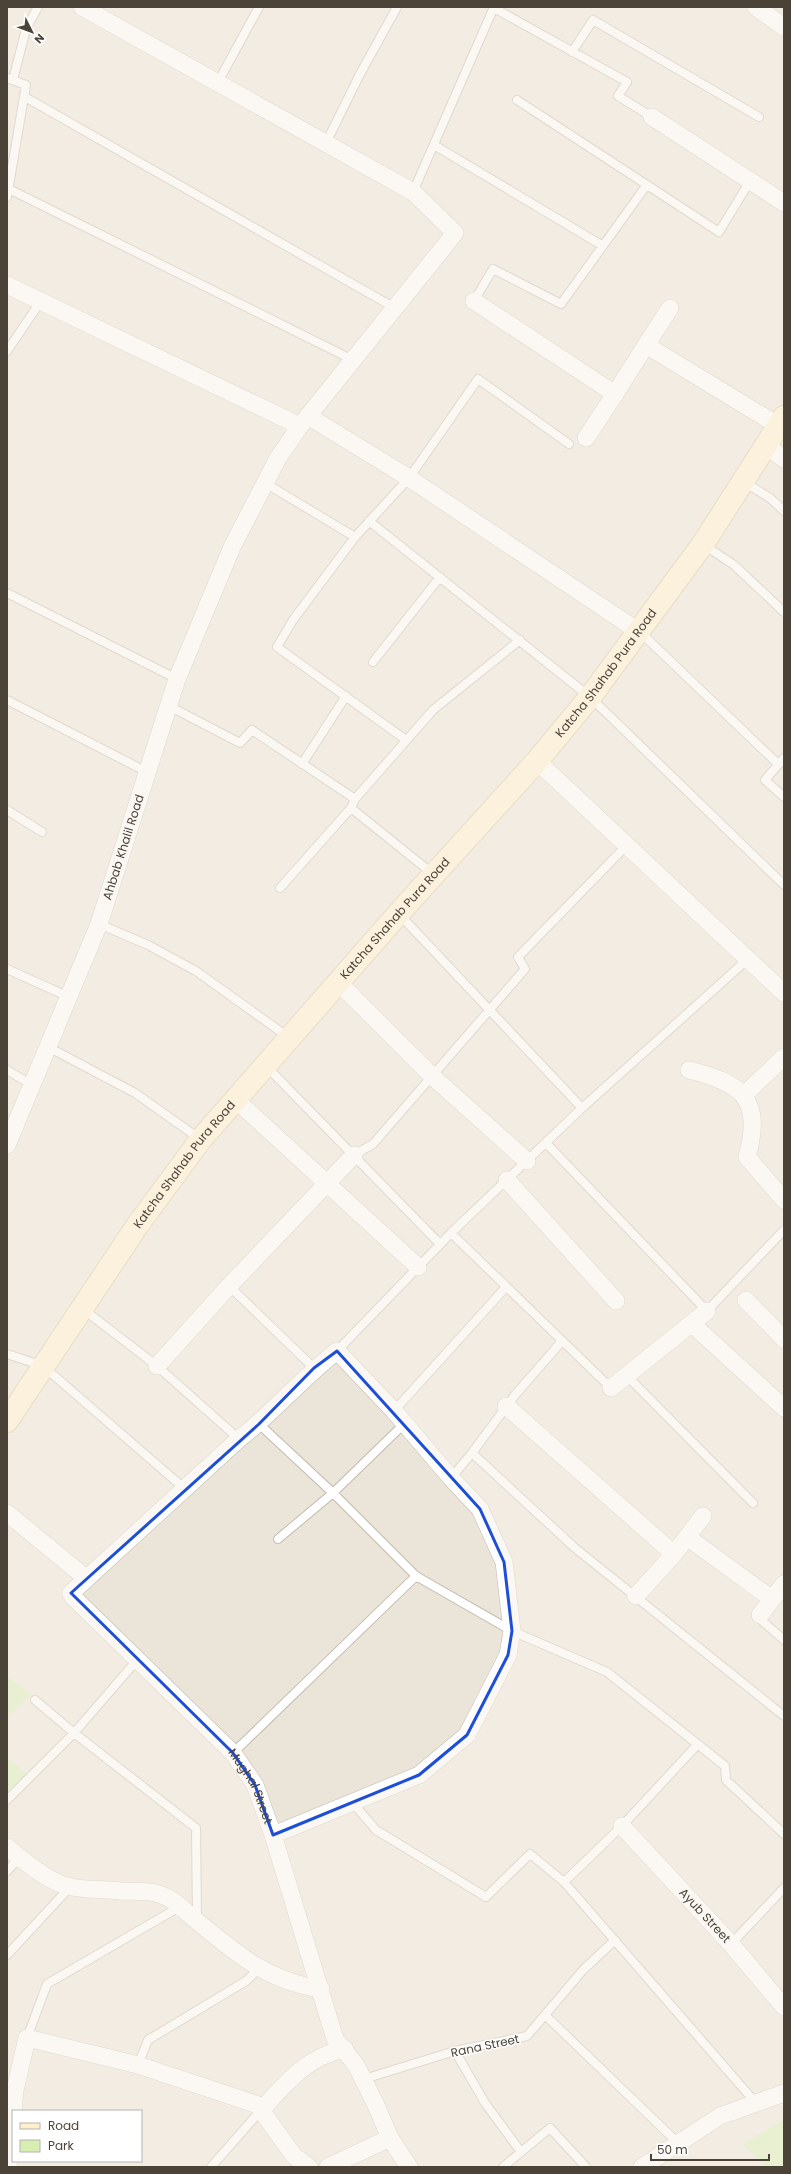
<svg xmlns="http://www.w3.org/2000/svg" width="791" height="2174" font-family="Poppins,sans-serif">
  <rect width="100%" height="100%" fill="#f7f2eb"/>
  <path fill="#ebe4d9" fill-rule="evenodd" d="M 7,7 L 784,7 L 784,2167 L 7,2167 ZM 13,2111 L 141,2111 L 141,2161 L 13,2161 Z"/>
  <path fill="#d6eeb1" d="M 7,1676 L 31,1694 L 7,1718 Z
    M 7,1758 L 30,1777 L 7,1800 Z
    M 784,2120 L 784,2167 L 767,2167 L 743,2144 Z"/>
  <g fill="none" stroke-linecap="round" stroke-linejoin="round">
    <defs>
      <path id="lane" d="M 494,8 L 627,82 L 618,96 L 652,117
        M 572,52 L 593,20 L 759,117
        M 7,78 L 26,85 L 7,197
        M 13,80 L 26,29 L 38,7
        M 218,82 L 259,7
        M 25,97 L 395,308
        M 517,100 L 719,232 L 750,181
        M 326,143 L 359,76 L 397,7
        M 434,145 L 603,246
        M 9,189 L 353,360
        M 413,192 L 494,7
        M 474,301 L 493,269 L 561,304 L 646,186
        M 7,351 L 41,301
        M 744,482 L 770,498 L 784,511
        M 265,483 L 355,537 L 409,478 L 478,379 L 569,444
        M 369,521 L 590,697 L 784,885
        M 355,537 L 293,620 L 277,647 L 406,740
        M 704,545 L 734,565 L 784,612
        M 7,593 L 177,679
        M 639,631 L 778,764
        M 373,662 L 440,577
        M 7,700 L 147,772
        M 169,706 L 240,743 L 252,730 L 355,799
        M 784,758 L 765,780 L 784,797
        M 302,764 L 346,696
        M 351,808 L 433,874
        M 7,810 L 42,832
        M 280,888 L 351,808 L 355,799 L 433,710 L 520,640
        M 399,914 L 582,1108
        M 99,924 L 148,945 L 196,971 L 288,1037
        M 7,969 L 69,997
        M 48,1047 L 135,1093 L 200,1139
        M 266,1066 L 440,1244
        M 7,1070 L 32,1085
        M 546,1143 L 707,1311 L 784,1230
        M 354,1155 L 373,1144 L 525,969 L 518,957 L 628,844
        M 451,1233 L 611,1388
        M 229,1286 L 314,1368
        M 83,1309 L 157,1366 L 239,1439
        M 337,1351 L 451,1233 L 582,1108 L 748,959
        M 7,1354 L 43,1366 L 185,1489
        M 627,1376 L 753,1503
        M 394,1411 L 506,1287
        M 259,1424 L 333,1493 L 416,1576 L 512,1631 L 607,1672 L 725,1766 L 726,1780 L 784,1834
        M 472,1453 L 575,1548 L 784,1716
        M 451,1478 L 472,1453 L 515,1395 L 562,1341
        M 278,1539 L 333,1493 L 405,1423
        M 760,1615 L 760,1619 L 784,1640
        M 35,1700 L 74,1733 L 196,1828 L 197,1921
        M 233,1753 L 416,1576
        M 7,1800 L 74,1733 L 138,1659
        M 352,1802 L 376,1830 L 486,1897 L 530,1854 L 564,1882 L 755,2102
        M 7,1871 L 19,1858
        M 564,1882 L 622,1826 L 697,1745
        M 731,1944 L 784,1888
        M 7,1955 L 70,1887
        M 545,2015 L 678,2143
        M 27,2038 L 47,1984 L 181,1906
        M 455,2051 L 485,2103 L 521,2152
        M 138,2065 L 148,2040 L 246,1981 L 259,1969
        M 364,2079 L 455,2051 L 527,2036 L 583,1970 L 615,1940
        M 211,2167 L 262,2109
        M 503,2167 L 550,2128 L 586,2167"/>
      <g id="street">
        <path d="M 756,7 L 784,27"/>
        <path d="M 652,117 L 784,203"/>
        <path d="M 7,285 L 300,426"/>
        <path d="M 474,301 L 615,394 L 646,345 L 779,426"/>
        <path d="M 646,345 L 670,308"/>
        <path d="M 308,416 L 409,478 L 638,631"/>
        <path d="M 586,438 L 615,394"/>
        <path d="M 767,446 L 784,459"/>
        <path d="M 537,761 L 784,993"/>
        <path d="M 338,982 L 432,1076 L 527,1161"/>
        <path d="M 689,1070 C 743,1083 763,1100 747,1157 L 784,1200"/>
        <path d="M 744,1095 L 784,1057"/>
        <path d="M 235,1099 L 418,1267"/>
        <path id="s1" d="M 7,1145 L 99,924 L 177,679 L 232,547 L 278,458 L 300,426 L 455,233 L 413,192 L 82,7"/>
        <path d="M 507,1180 L 616,1301"/>
        <path d="M 746,1300 L 784,1339"/>
        <path d="M 692,1324 L 784,1408"/>
        <path d="M 157,1366 L 229,1286 L 354,1155"/>
        <path d="M 611,1388 L 707,1311"/>
        <path d="M 506,1406 L 674,1554"/>
        <path d="M 7,1513 L 86,1578"/>
        <path d="M 687,1537 L 772,1599"/>
        <path d="M 636,1596 L 674,1554 L 703,1516"/>
        <path d="M 760,1615 L 784,1584"/>
        <path id="s2" d="M 622,1826 L 731,1944 L 784,2007"/>
        <path id="s3" d="M 273,1835 L 419,1775 L 467,1735 L 508,1655 L 512,1631 L 504,1562 L 480,1509 L 451,1478 L 394,1411 L 337,1351 C 302,1378 274,1412 239,1439 L 71,1593 L 73,1597 L 233,1753 L 255,1785 L 273,1835 L 335,2039 L 356,2065 L 376,2105 L 390,2138 L 409,2167"/>
        <path d="M 7,1847 C 22,1860 52,1884 71,1887 C 87,1890 104,1889 120,1891 C 132,1892 147,1890 159,1894 C 175,1899 185,1912 198,1922 C 238,1955 268,1981 321,1989"/>
        <path d="M 261,2110 L 294,2156 L 309,2167"/>
        <path d="M 8,2167 L 15,2090 L 27,2038 L 138,2065 L 264,2107 C 288,2081 308,2056 345,2049"/>
        <path d="M 328,2167 L 390,2138"/>
        <path d="M 642,2167 L 720,2116 L 784,2093"/>
      </g>
      <g id="secondary">
        <path id="s4" d="M 7,1421 L 137,1226 L 201,1139 L 399,913 L 537,761 L 590,697 L 703,544 L 784,417"/>
      </g>
    </defs>
    <use href="#lane" stroke="#c3baac" stroke-width="10"/>
    <use href="#street" stroke="#c3baac" stroke-width="18"/>
    <use href="#secondary" stroke="#dac497" stroke-width="24"/>
    <use href="#lane" stroke="#fff" stroke-width="8"/>
    <use href="#street" stroke="#fff" stroke-width="17"/>
    <use href="#secondary" stroke="#fff0cd" stroke-width="22"/>
  </g>
  <path d="M0 0H791V2174H0ZM 337,1351 L 480,1509 L 504,1562 L 512,1631 L 508,1655 L 467,1735 L 419,1775 L 273,1835 L 255,1785 L 233,1753 L 71,1593 L 259,1424 L 314,1368 Z" fill="#f7f2eb" fill-opacity=".55" fill-rule="evenodd"/>
  <path fill="none" stroke="#1d4ed8" stroke-width="3" stroke-linejoin="round" d="M 337,1351 L 480,1509 L 504,1562 L 512,1631 L 508,1655 L 467,1735 L 419,1775 L 273,1835 L 255,1785 L 233,1753 L 71,1593 L 259,1424 L 314,1368 Z"/>
  <g text-anchor="middle" stroke-width="3" stroke-linejoin="round" paint-order="stroke">
    <g font-size="12" fill="#4c4338" stroke="#fff">
      <text dy="4" stroke="none"><textPath href="#s4" startOffset="960">Katcha Shahab Pura Road</textPath></text>
      <text dy="4" stroke="none"><textPath href="#s1" startOffset="320">Ahbab Khalil Road</textPath></text>
      <text dy="4" stroke="none"><textPath href="#s4" startOffset="636">Katcha Shahab Pura Road</textPath></text>
      <text dy="4" stroke="none"><textPath href="#s4" startOffset="312">Katcha Shahab Pura Road</textPath></text>
      <text dy="4" stroke="none"><textPath href="#s3" startOffset="1301">Mughal Street</textPath></text>
      <text dy="4" stroke="none"><textPath href="#s2" startOffset="122">Ayub Street</textPath></text>
      <text transform="translate(485 2046) rotate(-12)" y="4">Rana Street</text>
    </g>
  </g>
  <rect width="791" height="2174" fill="none" stroke="#4c4338" stroke-width="16"/>
  <rect x="12" y="2110" width="130" height="52" fill="#ffffff" stroke="#b7b4af"/>
  <rect x="20" y="2123" width="20" height="6" fill="#fff0cd" stroke="#b7b4af"/>
  <text x="48" y="2130" font-size="12" fill="#4c4338">Road</text>
  <rect x="20" y="2140" width="20" height="12" fill="#d6eeb1" stroke="#b7b4af"/>
  <text x="48" y="2150" font-size="12" fill="#4c4338">Park</text>
  <g transform="translate(32 32) rotate(132)" stroke="#ffffff" stroke-width="3" paint-order="stroke">
  <path d="M0-3L7 15L0 10L-7 15Z" fill="#4c4338"/>
  <text y="-6" font-size="11" font-weight="bold" text-anchor="middle" fill="#4c4338">N</text>
  </g>
  <path d="M651 2154v6h118v-6" fill="none" stroke="#4c4338" stroke-width="2"/>
  <text x="657" y="2154" font-size="12" fill="#4c4338" stroke="#ffffff" stroke-width="3" paint-order="stroke">50 m</text>
</svg>
